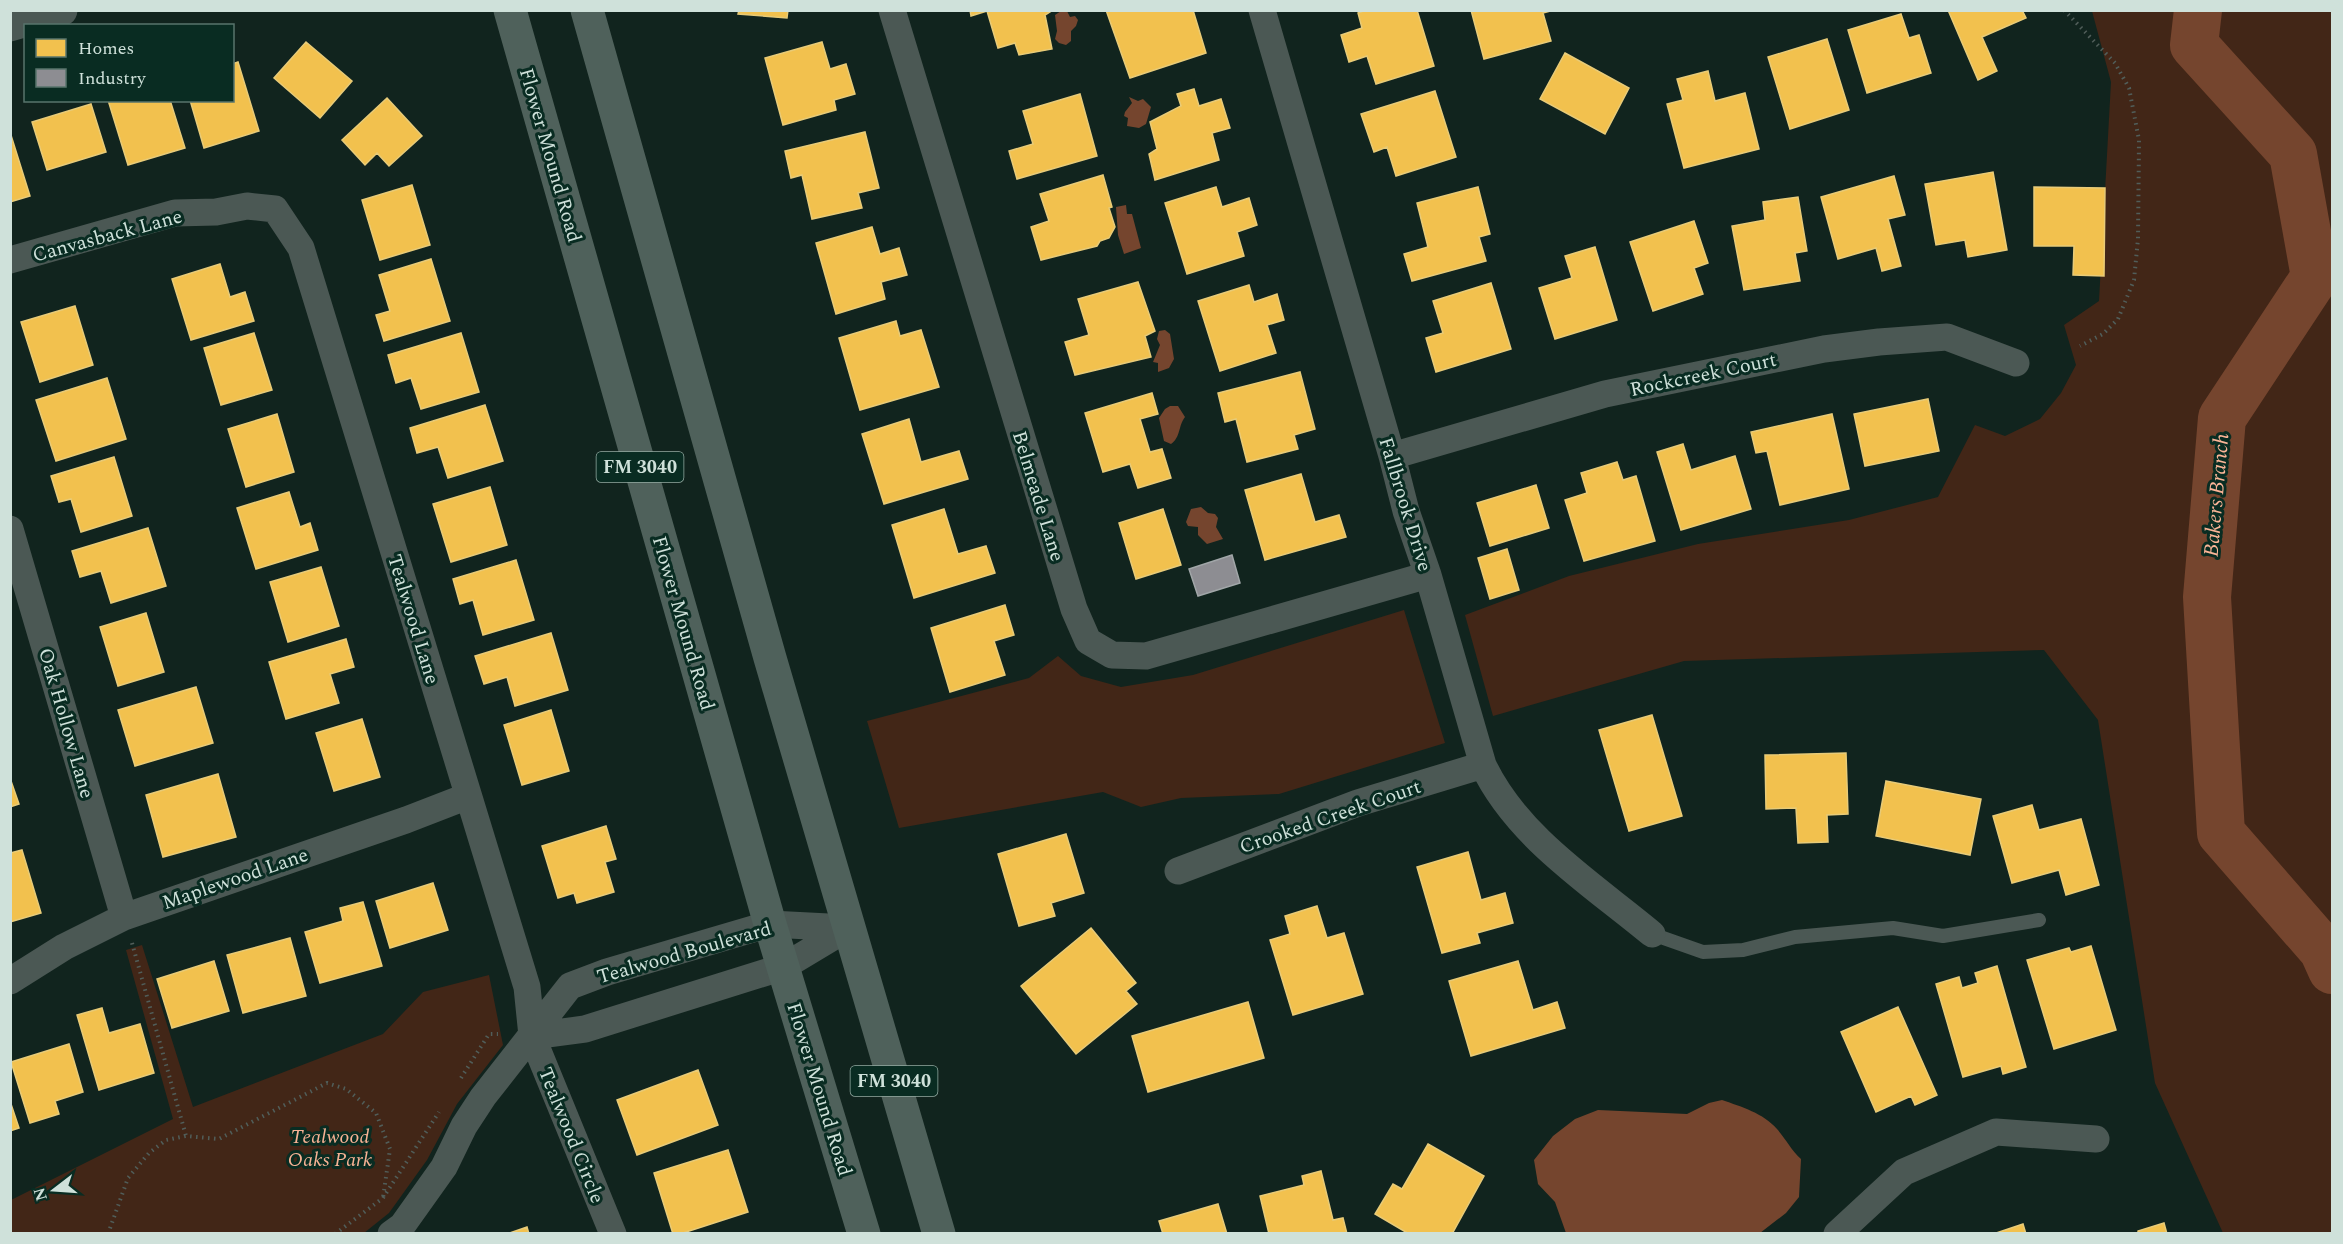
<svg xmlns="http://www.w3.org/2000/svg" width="2343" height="1244" font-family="Spectral,serif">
  <rect width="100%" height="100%" fill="#11241e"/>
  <path fill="#422617" d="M 2092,11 L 2332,11 L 2332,1233 L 2223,1233 L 2155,1083 L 2098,720 L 2044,650 L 1684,661 L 1493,716 L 1465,615 L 1569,576 L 1698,544 L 1849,520 L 1938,497 L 1975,425 L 2005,436 L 2040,419 L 2061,393 L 2076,365 L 2064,325 L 2099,301 L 2111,82 Z
    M 1404,610 L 1445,743 L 1279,794 L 1181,798 L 1141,807 L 1103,792 L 899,828 L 867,721 L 1029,678 L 1058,656 L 1081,676 L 1121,687 L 1193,675 Z
    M 142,945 L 193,1107 L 383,1034 L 423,992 L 489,975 L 503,1045 L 457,1104 L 427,1160 L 389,1213 L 364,1233 L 11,1233 L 11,1200 L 173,1119 L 126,950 Z"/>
  <path fill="#75452e" d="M 1061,11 L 1067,11 L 1070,17 L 1075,16 L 1078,20 L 1076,26 L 1071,31 L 1071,41 L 1066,45 L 1059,43 L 1055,39 L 1057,31 L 1055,15 Z
    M 1129,97 L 1138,101 L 1143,99 L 1151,107 L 1146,124 L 1139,128 L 1127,126 L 1128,118 L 1124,116 L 1125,112 L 1132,103 Z
    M 1126,205 L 1127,214 L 1132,214 L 1141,248 L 1124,254 L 1118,235 L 1116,207 Z
    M 1165,330 L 1170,334 L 1174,359 L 1169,368 L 1158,372 L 1158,363 L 1153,362 L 1160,345 L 1157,339 L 1159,331 Z
    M 1170,406 L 1178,406 L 1185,417 C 1178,426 1181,437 1171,444 L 1164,441 L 1159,418 L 1165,409 Z
    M 1201,507 L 1208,513 L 1215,514 L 1218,518 L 1216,527 L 1223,539 L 1207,544 L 1198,535 L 1198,527 L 1188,526 L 1186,522 L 1191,509 Z
    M 1722,1100 C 1742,1107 1763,1113 1777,1129 C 1786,1139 1791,1150 1801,1159 L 1799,1197 L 1786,1213 L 1760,1233 L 1566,1233 L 1555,1202 L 1538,1184 L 1534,1160 L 1553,1136 L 1575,1119 L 1598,1110 L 1687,1114 L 1709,1103 Z"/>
  <path fill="#f2c14e" stroke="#e8cb78" stroke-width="1.5" d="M 739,10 L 788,10 L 787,18 L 738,14 Z
    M 970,10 L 1053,10 L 1045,15 L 1052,49 L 1019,55 L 1015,43 L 998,48 L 987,11 L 971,16 Z
    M 1106,10 L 1193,10 L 1206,53 L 1130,78 Z
    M 1366,10 L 1417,10 L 1434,66 L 1376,84 L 1367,56 L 1349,62 L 1341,35 L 1362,28 L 1358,13 Z
    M 1471,10 L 1554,10 L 1543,13 L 1551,41 L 1484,59 Z
    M 1948,10 L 2022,10 L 2026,18 L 1982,37 L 1997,71 L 1978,80 Z
    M 1901,14 L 1909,38 L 1919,35 L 1931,73 L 1867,93 L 1848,30 Z
    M 1827,39 L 1849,110 L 1790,129 L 1768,57 Z
    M 306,42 L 352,81 L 320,118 L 274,78 Z
    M 822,42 L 830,69 L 846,64 L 855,94 L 834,100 L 836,110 L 783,125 L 765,58 Z
    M 1565,53 L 1629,88 L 1605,134 L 1540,99 Z
    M 238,62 L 259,131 L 204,148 L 190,100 L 232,100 L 232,64 Z
    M 1708,71 L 1715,101 L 1745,93 L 1759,149 L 1684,168 L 1667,104 L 1683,100 L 1677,79 Z
    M 1194,89 L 1199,106 L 1221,99 L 1230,128 L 1212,133 L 1219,160 L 1155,180 L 1149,154 L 1157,149 L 1150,122 L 1181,106 L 1177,94 Z
    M 1435,91 L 1456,157 L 1396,176 L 1387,147 L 1374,152 L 1361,114 Z
    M 1080,94 L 1097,156 L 1017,179 L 1009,151 L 1033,144 L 1023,111 Z
    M 387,98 L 422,136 L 389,166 L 377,153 L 365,165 L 342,140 Z
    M 108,100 L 170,100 L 185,148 L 128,165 Z
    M 91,104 L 106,152 L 47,170 L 32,122 Z
    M 10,132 L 30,196 L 10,202 Z
    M 865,132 L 879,188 L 858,193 L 862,208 L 812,219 L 802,175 L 791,178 L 785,151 Z
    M 1993,172 L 2007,250 L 1968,257 L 1965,240 L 1936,245 L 1925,184 Z
    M 1103,175 L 1112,207 L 1109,208 L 1115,227 L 1109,238 L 1100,241 L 1097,246 L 1041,260 L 1031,227 L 1049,221 L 1040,194 Z
    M 1894,176 L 1905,215 L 1888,219 L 1901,266 L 1882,271 L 1876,248 L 1838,259 L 1821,197 Z
    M 412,185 L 430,245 L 380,260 L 362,200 Z
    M 1216,187 L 1222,207 L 1249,198 L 1257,225 L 1237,232 L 1244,256 L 1187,274 L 1165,203 Z
    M 1478,187 L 1490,234 L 1479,237 L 1486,261 L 1412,281 L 1404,254 L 1428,247 L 1417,203 Z
    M 2034,187 L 2105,188 L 2104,276 L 2073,275 L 2074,246 L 2034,246 Z
    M 1798,197 L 1807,251 L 1795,253 L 1800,281 L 1744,290 L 1732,226 L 1765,220 L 1763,202 Z
    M 1694,221 L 1708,263 L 1694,268 L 1703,294 L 1653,311 L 1630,242 Z
    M 872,227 L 880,254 L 899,248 L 907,275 L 881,282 L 885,299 L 836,314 L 816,243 Z
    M 1595,247 L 1617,320 L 1555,339 L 1539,288 L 1572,278 L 1565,256 Z
    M 431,259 L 450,321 L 384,341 L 376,315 L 390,311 L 379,275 Z
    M 220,264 L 230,297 L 245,292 L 254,321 L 191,340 L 172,279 Z
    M 1138,282 L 1155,331 L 1145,336 L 1151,357 L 1075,375 L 1065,342 L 1089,335 L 1078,299 Z
    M 1491,283 L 1511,349 L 1436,372 L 1426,338 L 1443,333 L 1433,301 Z
    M 1249,285 L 1254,302 L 1277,294 L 1284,320 L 1267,325 L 1276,353 L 1220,371 L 1198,301 Z
    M 75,306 L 93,365 L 40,382 L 21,322 Z
    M 896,321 L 900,336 L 921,330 L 939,387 L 860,410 L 839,338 Z
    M 254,333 L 272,390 L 221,405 L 204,348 Z
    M 461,333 L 479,392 L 421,409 L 411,378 L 396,383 L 388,355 Z
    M 1300,372 L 1315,429 L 1294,435 L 1298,449 L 1247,462 L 1236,419 L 1225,422 L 1218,393 Z
    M 107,378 L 126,439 L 56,461 L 36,400 Z
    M 1152,393 L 1158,414 L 1140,419 L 1150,452 L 1162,449 L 1171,478 L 1138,488 L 1130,464 L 1103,472 L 1085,413 Z
    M 1928,399 L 1939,451 L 1865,466 L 1854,414 Z
    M 485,405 L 503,461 L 448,478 L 438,447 L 417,453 L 410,428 Z
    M 277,414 L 294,472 L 246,487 L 228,429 Z
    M 1832,414 L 1849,489 L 1780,505 L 1767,451 L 1756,453 L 1751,432 Z
    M 909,419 L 921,462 L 959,451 L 968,479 L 884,504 L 862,434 Z
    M 1683,444 L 1691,470 L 1735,456 L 1751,509 L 1681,530 L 1657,452 Z
    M 114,457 L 132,516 L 81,532 L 71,499 L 59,502 L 51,476 Z
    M 1617,462 L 1623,480 L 1636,476 L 1655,541 L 1584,561 L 1565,500 L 1587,493 L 1581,473 Z
    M 1301,474 L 1315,522 L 1339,515 L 1346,537 L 1265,560 L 1245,490 Z
    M 1536,485 L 1549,528 L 1490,546 L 1477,503 Z
    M 490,487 L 507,545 L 451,562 L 433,504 Z
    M 289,492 L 300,527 L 310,523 L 318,550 L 256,569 L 237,508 Z
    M 944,509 L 958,554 L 986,546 L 995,573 L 914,598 L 892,525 Z
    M 1163,509 L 1181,565 L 1136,579 L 1119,523 Z
    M 148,528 L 166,586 L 111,603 L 101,571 L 80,577 L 72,551 Z
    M 1507,549 L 1519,590 L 1490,599 L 1478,558 Z
    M 516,560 L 534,620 L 483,635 L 473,600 L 460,604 L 453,579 Z
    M 321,567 L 339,626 L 288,642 L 270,582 Z
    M 1005,605 L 1014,635 L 994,641 L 1005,675 L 950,692 L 931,628 Z
    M 146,613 L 164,672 L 118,686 L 100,627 Z
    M 551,633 L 568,690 L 515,706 L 507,677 L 484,684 L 475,656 Z
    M 346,639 L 354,667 L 330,674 L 339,703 L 286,719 L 269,662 Z
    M 196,687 L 213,743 L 135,766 L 118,710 Z
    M 551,710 L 569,771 L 522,785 L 504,725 Z
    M 1652,715 L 1682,816 L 1629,831 L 1599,730 Z
    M 362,719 L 380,777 L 334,791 L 316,733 Z
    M 1846,753 L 1848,814 L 1827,815 L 1828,842 L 1798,843 L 1796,808 L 1766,809 L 1765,755 Z
    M 218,774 L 236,837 L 163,857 L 146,795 Z
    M 10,778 L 19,804 L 10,807 Z
    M 1886,781 L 1981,799 L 1970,855 L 1876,836 Z
    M 2032,805 L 2039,830 L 2081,819 L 2099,885 L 2066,895 L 2059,870 L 2012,883 L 1993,816 Z
    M 606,826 L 616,859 L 605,862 L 614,892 L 577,903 L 574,893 L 558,898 L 542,846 Z
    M 1066,834 L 1084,893 L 1051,903 L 1055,916 L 1019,926 L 998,854 Z
    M 22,850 L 41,913 L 10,922 L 10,853 Z
    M 1468,852 L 1481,900 L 1505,893 L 1513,923 L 1477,933 L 1480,943 L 1442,953 L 1417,867 Z
    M 433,883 L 448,930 L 390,948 L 376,901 Z
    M 363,902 L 382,966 L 320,983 L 305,932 L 343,921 L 340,908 Z
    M 1317,906 L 1327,938 L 1344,933 L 1363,994 L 1293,1015 L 1270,940 L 1290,934 L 1285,916 Z
    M 1091,928 L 1136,983 L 1126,991 L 1137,1004 L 1076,1054 L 1021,986 Z
    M 290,938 L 306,996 L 243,1013 L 227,955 Z
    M 2091,946 L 2116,1030 L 2054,1049 L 2027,960 L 2069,948 L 2071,952 Z
    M 214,961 L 229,1011 L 172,1028 L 157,979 Z
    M 1518,961 L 1533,1010 L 1557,1002 L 1565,1028 L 1471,1056 L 1449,981 Z
    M 1997,966 L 2026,1067 L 2003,1074 L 2001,1066 L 1963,1077 L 1936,984 L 1959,977 L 1962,988 L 1978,983 L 1975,973 Z
    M 1248,1002 L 1264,1058 L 1148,1092 L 1132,1036 Z
    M 1898,1007 L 1937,1095 L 1915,1105 L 1911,1096 L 1876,1112 L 1841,1032 Z
    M 102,1008 L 109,1033 L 140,1024 L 154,1073 L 99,1090 L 77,1015 Z
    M 69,1044 L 83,1092 L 55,1101 L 59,1114 L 30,1123 L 11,1062 Z
    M 698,1070 L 718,1125 L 637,1155 L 617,1100 Z
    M 10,1101 L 19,1128 L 10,1131 Z
    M 1428,1144 L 1484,1176 L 1452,1234 L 1409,1234 L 1375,1214 L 1393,1184 L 1402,1189 Z
    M 728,1150 L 748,1212 L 680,1234 L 673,1234 L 654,1173 Z
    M 1321,1171 L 1333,1220 L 1343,1218 L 1347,1234 L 1269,1234 L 1260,1196 L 1304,1185 L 1302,1176 Z
    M 1218,1204 L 1227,1234 L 1163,1234 L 1159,1221 Z
    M 2164,1223 L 2167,1234 L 2138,1234 L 2138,1231 Z
    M 2023,1224 L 2026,1234 L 1996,1234 L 1996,1233 Z
    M 527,1227 L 529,1234 L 507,1234 Z"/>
  <path fill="#8d8d92" stroke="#a1a6a8" stroke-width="1.5" d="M 1232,555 L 1240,583 L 1198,596 L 1189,569 Z"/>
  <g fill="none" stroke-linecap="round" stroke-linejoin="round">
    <path stroke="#75452e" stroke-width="48" d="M 2198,10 L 2194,45 L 2293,154 L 2315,277 L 2222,418 L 2207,597 L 2221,833 L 2323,950 L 2332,970"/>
    <path stroke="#515e5a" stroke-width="4" stroke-dasharray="1.5 4.5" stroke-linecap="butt" d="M 2064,10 L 2115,63 L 2129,88 L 2139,140 L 2138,239 L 2134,280 L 2118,319 L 2103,334 L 2080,346
      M 132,943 L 186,1136
      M 461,1078 L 489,1034 L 498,1034
      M 108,1234 L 128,1178 L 149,1153 L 166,1140 L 186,1136 L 219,1139 L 327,1083 L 346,1089 L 376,1113 L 390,1149 L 383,1198
      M 335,1234 L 383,1198 L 439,1112"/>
    <path stroke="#4b5854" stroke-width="14" d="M 1652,934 L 1703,952 L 1743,950 L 1795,937 L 1893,928 L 1943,936 L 2039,920"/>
    <path stroke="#4b5854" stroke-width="27" d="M 892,10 L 1074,609 L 1088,641 L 1112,655 L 1146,656 L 1428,575
      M 1262,10 L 1392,456 L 1406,511 L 1428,575 L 1483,765 C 1517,837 1592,884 1652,934
      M 10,260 L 175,213 L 216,212 L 247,206 L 275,209 L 301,248 L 527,987 L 532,1036 L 613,1234
      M 1392,456 L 1605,394 L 1824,349 L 1879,342 L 1947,337 L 2016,363
      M 10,529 L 124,917
      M 1178,871 L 1358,803 L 1483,765
      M 10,981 L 64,947 L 124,917 L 406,820 L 468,796
      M 532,1036 L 585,1029 L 783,967 L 848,928
      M 391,1234 L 402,1226 L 444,1167 L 464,1126 L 483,1097 L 570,986 L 607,972 L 770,924 L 848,928
      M 1837,1234 L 1904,1172 L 1996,1132 L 2096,1139"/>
    <path stroke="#4b5854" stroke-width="33" d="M 10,25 L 61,10"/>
    <path stroke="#4f615b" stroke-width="33" d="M 510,10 L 770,924 L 864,1234
      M 587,10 L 770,658 L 939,1234"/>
  </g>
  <g text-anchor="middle" stroke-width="6" stroke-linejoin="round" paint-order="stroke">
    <g fill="#092c22" stroke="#94aba3" stroke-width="1.5">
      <rect x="596.5" y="452" width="87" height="30" rx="4.5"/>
      <rect x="850.5" y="1066" width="87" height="30" rx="4.5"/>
    </g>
    <g font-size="18" font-weight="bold" fill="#cfe1da">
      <text x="640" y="473">FM 3040</text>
      <text x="894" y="1087">FM 3040</text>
    </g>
    <g font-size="20" fill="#cfe1da" stroke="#092c22">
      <text transform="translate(551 155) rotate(74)" y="7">Flower Mound Road</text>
      <text transform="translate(107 235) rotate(-15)" y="7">Canvasback Lane</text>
      <text transform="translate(1703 374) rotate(-12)" y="7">Rockcreek Court</text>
      <text transform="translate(1039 496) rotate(73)" y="7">Belmeade Lane</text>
      <text transform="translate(1406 504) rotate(73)" y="7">Fallbrook Drive</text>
      <text transform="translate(414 619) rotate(73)" y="7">Tealwood Lane</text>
      <text transform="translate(684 623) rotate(74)" y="7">Flower Mound Road</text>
      <text transform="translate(67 723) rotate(74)" y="7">Oak Hollow Lane</text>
      <text transform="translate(1330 816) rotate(-19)" y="7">Crooked Creek Court</text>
      <text transform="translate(235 878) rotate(-19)" y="7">Maplewood Lane</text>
      <text transform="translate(684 952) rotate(-16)" y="7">Tealwood Boulevard</text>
      <text transform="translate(820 1089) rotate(73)" y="7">Flower Mound Road</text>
      <text transform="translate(572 1135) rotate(68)" y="7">Tealwood Circle</text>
    </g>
    <g font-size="20" font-style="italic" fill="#f7b294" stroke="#092c22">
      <text x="330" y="1143">Tealwood<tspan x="330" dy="23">Oaks Park</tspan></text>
    </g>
    <g font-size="21" font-style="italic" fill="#fbb597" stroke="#092c22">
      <text transform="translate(2216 495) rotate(-85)" y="7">Bakers Branch</text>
    </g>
  </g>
  <rect width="2343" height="1244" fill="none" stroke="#cfe1da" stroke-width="24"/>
  <rect x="24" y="24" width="210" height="78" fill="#092c22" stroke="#58746c" stroke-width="1.5"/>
  <rect x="36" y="39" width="30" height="18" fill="#f2c14e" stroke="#58746c" stroke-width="1.5"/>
  <text x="78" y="54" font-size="18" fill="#cfe1da">Homes</text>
  <rect x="36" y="69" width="30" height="18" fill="#8d8d92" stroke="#58746c" stroke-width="1.5"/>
  <text x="78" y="84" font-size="18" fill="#cfe1da">Industry</text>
  <g transform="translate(54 1190) rotate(253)" stroke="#092c22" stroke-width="4.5" paint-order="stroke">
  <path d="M0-4.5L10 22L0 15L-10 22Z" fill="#cfe1da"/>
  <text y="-9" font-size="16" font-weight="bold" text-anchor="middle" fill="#cfe1da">N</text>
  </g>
</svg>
